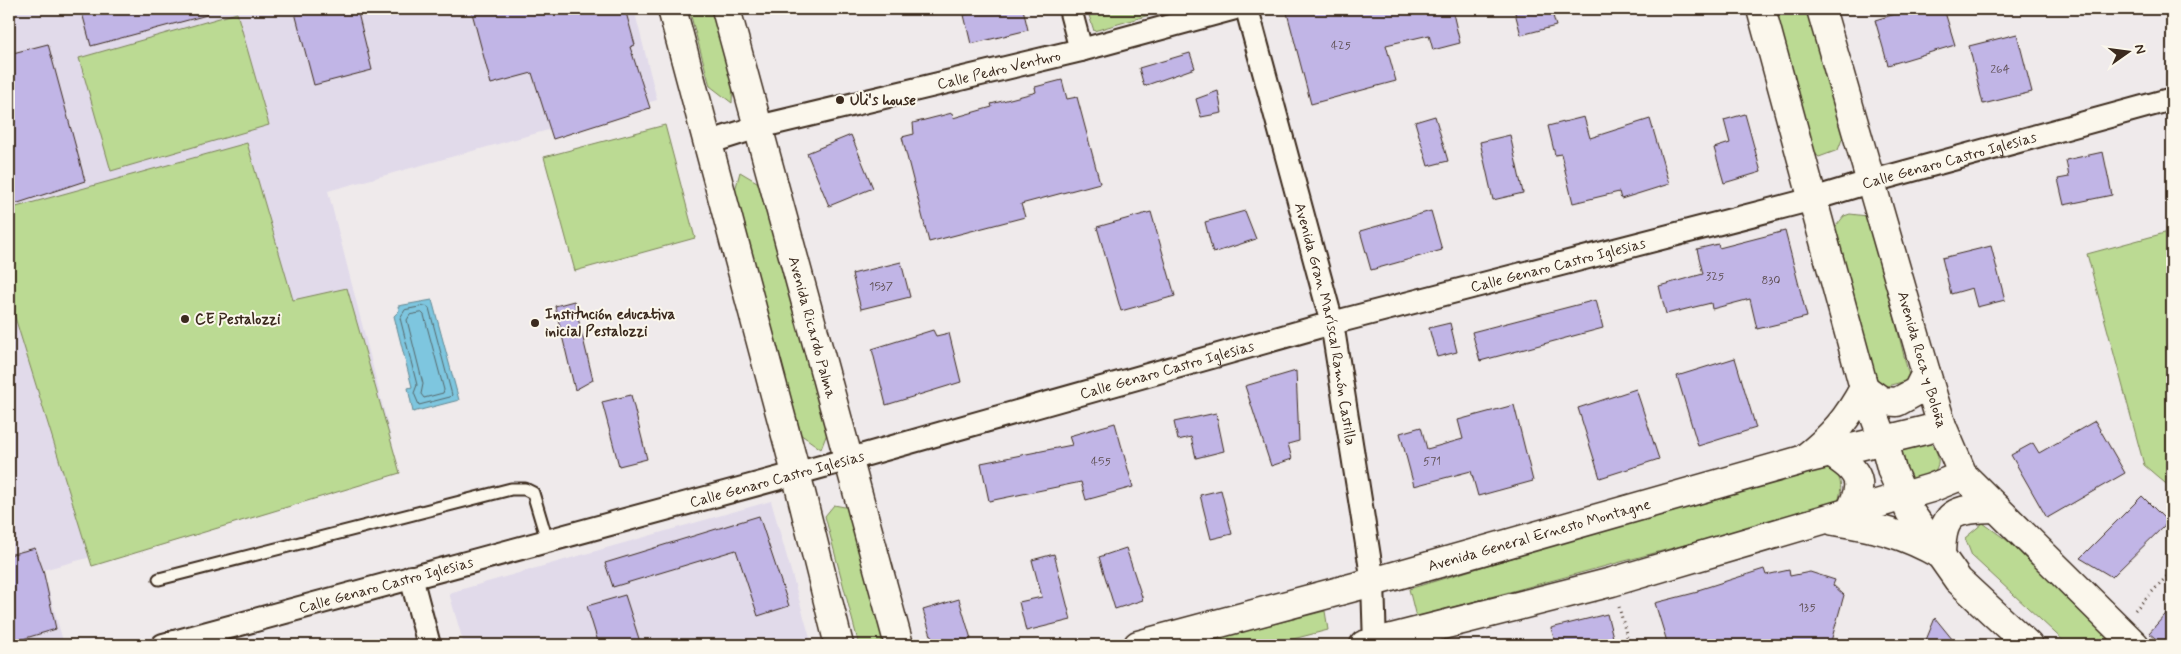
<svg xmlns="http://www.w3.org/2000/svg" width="2181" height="654" font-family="Mynerve,sans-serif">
  <rect width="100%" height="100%" fill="#efeaeb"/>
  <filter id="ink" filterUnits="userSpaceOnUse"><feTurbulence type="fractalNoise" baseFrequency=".02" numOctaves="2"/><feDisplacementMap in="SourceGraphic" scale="10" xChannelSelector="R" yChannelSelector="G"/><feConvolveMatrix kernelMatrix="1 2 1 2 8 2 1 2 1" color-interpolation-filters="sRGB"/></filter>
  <g filter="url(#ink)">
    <path fill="#e1daea" d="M 9,9 L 634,9 L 657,100 L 328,191 L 400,473 L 43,570 L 63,641 L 48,645 L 9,645 Z
      M 771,501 L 812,645 L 464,645 L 449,593 Z"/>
    <path fill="#bbda93" stroke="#7b8258" d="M 689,9 L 715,9 L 733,77 L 732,103 L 710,86 Z
      M 1087,9 L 1170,9 L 1094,31 Z
      M 1774,9 L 1809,9 L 1844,134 L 1838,150 L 1819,157 L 1810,150 Z
      M 237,13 L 269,125 L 111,171 L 79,58 Z
      M 665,125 L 695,238 L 575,271 L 544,157 Z
      M 247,143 L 293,300 L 347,288 L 400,473 L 92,566 L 9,298 L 9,209 Z
      M 740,172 L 762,185 L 828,431 L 821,449 L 800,434 L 734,194 Z
      M 1850,214 L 1867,216 L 1872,228 L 1910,380 L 1879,388 L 1833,230 L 1844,216 Z
      M 2172,231 L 2172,489 L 2144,465 L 2087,254 Z
      M 1929,442 C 1951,462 1930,488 1906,477 L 1899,452 L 1903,446 Z
      M 1822,464 C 1842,470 1844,487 1837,504 L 1416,617 L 1409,589 Z
      M 834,505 L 850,508 L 888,645 L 859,645 L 825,516 Z
      M 1983,523 L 2012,544 L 2115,645 L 2068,645 L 1972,556 L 1965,538 Z
      M 1325,611 L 1328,630 L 1270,645 L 1190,645 Z"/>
    <path fill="#7ec6df" stroke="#638892" d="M 432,300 L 459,400 L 413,412 L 408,388 L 412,387 L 394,316 L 399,311 L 398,306 Z"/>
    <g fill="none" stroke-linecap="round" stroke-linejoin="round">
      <path stroke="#56686b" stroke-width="1" d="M 426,306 L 429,308 L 452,395 L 450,397 L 419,405 L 414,393 L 417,385 L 400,318 L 405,310 Z
        M 422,313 L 424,315 L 444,390 L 443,393 L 424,398 L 421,394 L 423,384 L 407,320 L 410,315 Z"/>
    </g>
    <path fill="#c1b5e6" stroke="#3b2a1e" d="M 81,9 L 207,9 L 207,15 L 91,46 Z
      M 294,9 L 357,9 L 372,70 L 314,85 Z
      M 471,9 L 625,9 L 635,45 L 630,47 L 650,108 L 553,139 L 532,73 L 491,84 Z
      M 989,9 L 1023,9 L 1028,30 L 971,44 L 964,15 Z
      M 1286,9 L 1452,9 L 1460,43 L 1433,50 L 1429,35 L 1386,45 L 1396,81 L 1311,104 Z
      M 1514,9 L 1551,9 L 1556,26 L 1521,35 Z
      M 1913,9 L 1944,9 L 1955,45 L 1888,65 L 1875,20 Z
      M 2017,34 L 2032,92 L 1983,104 L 1969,46 Z
      M 48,44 L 85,181 L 9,206 L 9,54 Z
      M 1190,53 L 1195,68 L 1144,86 L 1139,68 Z
      M 1062,80 L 1067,99 L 1077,97 L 1100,183 L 1021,204 L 1025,217 L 929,242 L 902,137 L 914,134 L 913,123 L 952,113 L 953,118 L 992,107 L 991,104 L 1033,93 L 1036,92 L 1035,87 Z
      M 1218,91 L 1222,113 L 1201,117 L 1196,99 Z
      M 1745,114 L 1761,172 L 1724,183 L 1714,148 L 1730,143 L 1724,120 Z
      M 1435,116 L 1448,161 L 1428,166 L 1415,122 Z
      M 1584,117 L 1590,138 L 1650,119 L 1669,184 L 1621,199 L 1619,192 L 1573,203 L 1561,154 L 1555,155 L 1548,126 Z
      M 851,135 L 873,188 L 829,206 L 807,153 Z
      M 1510,135 L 1523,193 L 1493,200 L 1480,142 Z
      M 2103,152 L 2112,195 L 2064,205 L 2058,179 L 2069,177 L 2066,160 Z
      M 1245,211 L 1256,239 L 1213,253 L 1205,222 Z
      M 1431,211 L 1442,250 L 1371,270 L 1360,231 Z
      M 1151,212 L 1175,296 L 1121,311 L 1097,227 Z
      M 1785,231 L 1807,317 L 1757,329 L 1750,299 L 1712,309 L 1711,303 L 1666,314 L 1659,286 L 1703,274 L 1697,249 L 1718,244 L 1719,248 Z
      M 1991,246 L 2005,300 L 1977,307 L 1972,288 L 1951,294 L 1942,258 Z
      M 901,262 L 910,297 L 861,309 L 852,274 Z
      M 1596,300 L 1603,328 L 1480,361 L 1472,332 Z
      M 574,301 L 593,380 L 575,390 L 555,306 Z
      M 1450,323 L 1457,352 L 1437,357 L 1429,328 Z
      M 933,330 L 936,336 L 949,333 L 961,382 L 886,405 L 872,349 Z
      M 1735,358 L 1756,428 L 1698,446 L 1677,376 Z
      M 1296,371 L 1299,441 L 1288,444 L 1292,459 L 1271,466 L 1245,386 Z
      M 1636,389 L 1659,459 L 1600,478 L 1578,408 Z
      M 631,395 L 647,459 L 619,466 L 602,402 Z
      M 1514,405 L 1533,481 L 1478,496 L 1471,471 L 1414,486 L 1400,433 L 1421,427 L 1427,449 L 1463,439 L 1458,420 Z
      M 1216,413 L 1224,451 L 1196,458 L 1191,437 L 1178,440 L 1174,422 Z
      M 2095,421 L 2125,473 L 2047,518 L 2011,455 L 2033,443 L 2039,453 Z
      M 1115,423 L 1133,487 L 1086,500 L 1081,482 L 989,501 L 981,463 L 1072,445 L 1069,436 Z
      M 1221,490 L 1232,534 L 1211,539 L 1200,495 Z
      M 2142,496 L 2168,522 L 2112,577 L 2080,558 Z
      M 759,516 L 789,606 L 758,616 L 736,550 L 613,587 L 605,563 Z
      M 35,548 L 43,570 L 56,629 L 9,643 L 9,555 Z
      M 1126,548 L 1143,600 L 1115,609 L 1099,557 Z
      M 1054,554 L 1071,620 L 1026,631 L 1019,602 L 1042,597 L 1032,560 Z
      M 1764,569 L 1766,575 L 1789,570 L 1790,576 L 1810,572 L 1835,580 L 1833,585 L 1844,595 L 1830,645 L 1668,645 L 1655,603 L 1698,592 L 1698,590 Z
      M 625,595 L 641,645 L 599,645 L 587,606 Z
      M 959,599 L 971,639 L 950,645 L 934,645 L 923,610 Z
      M 2172,607 L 2172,645 L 2163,645 L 2149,633 Z
      M 1607,614 L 1615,645 L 1556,645 L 1551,628 Z
      M 1935,618 L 1957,645 L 1924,645 Z"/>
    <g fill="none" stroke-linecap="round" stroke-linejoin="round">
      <defs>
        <path id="service" d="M 159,579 L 511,489 L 525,489 L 533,493 L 547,540"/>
        <g id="minor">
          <path d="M 1070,9 L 1081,50"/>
          <path id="s1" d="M 1247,9 L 1332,323 L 1373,582 L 1375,645"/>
          <path id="s2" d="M 707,143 L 758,127 L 1081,50 L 1232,9"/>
          <path d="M 411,577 L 429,645"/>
          <path id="s3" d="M 163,645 L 850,459 L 1332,323 L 1813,199 L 1869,182 L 2172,99"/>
        </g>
        <g id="secondary">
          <path d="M 672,9 L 796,473 L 839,645"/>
          <path id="s4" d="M 726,9 L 899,645"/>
          <path d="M 1761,9 L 1864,388 L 1884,441 L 1892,471 L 1910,512 L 1958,580 L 2028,645"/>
          <path id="s5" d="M 1821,9 L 1926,373 L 1942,426 L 1963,475 L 2135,645"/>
          <path d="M 1832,454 C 1861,472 1865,483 1849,513"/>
          <path d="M 1805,458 C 1833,436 1848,418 1864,388 L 1882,401 L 1897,402 L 1917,391 L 1926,373"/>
          <path d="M 1834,521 C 1878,528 1902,533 1941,555 C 1942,511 1954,509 1995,508"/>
          <path id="s6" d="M 1138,645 L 1373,582 L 1802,460 L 1942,426"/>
          <path d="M 1364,645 L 1612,582 L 1931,488 L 1963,475"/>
        </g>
      </defs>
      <use href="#service" stroke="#3b2a1e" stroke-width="15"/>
      <use href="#minor" stroke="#3b2a1e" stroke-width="26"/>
      <use href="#secondary" stroke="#3b2a1e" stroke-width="31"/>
      <path stroke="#3b2a1e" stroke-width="3" stroke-dasharray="1 4" stroke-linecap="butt" d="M 1619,607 L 1629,645
        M 2135,610 L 2172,571"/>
      <use href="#service" stroke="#fbf7ec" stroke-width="11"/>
      <use href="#minor" stroke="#fbf7ec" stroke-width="22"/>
      <use href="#secondary" stroke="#fbf7ec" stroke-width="28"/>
    </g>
  </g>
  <g fill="#3b2a1e" stroke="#fbf7ec" stroke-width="2">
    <circle cx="840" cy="100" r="5"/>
    <circle cx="185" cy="319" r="5"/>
    <circle cx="535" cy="323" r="5"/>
  </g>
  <g text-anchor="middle" stroke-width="4" stroke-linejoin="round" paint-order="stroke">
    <g font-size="12" fill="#5c4d50">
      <text x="1341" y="49">425</text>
      <text x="2000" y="73">264</text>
      <text x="1715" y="280">325</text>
      <text x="1771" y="284">830</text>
      <text x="881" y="290">1537</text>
      <text x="1101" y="465">455</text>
      <text x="1432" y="465">571</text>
      <text x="1807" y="611">135</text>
    </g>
    <g font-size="15" fill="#3b2a1e" stroke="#fbf7ec">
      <text dy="5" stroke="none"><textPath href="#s2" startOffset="301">Calle Pedro Venturo</textPath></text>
      <text dy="5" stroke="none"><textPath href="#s3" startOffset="1851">Calle Genaro Castro Iglesias</textPath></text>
      <text dy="5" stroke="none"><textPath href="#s3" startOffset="1446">Calle Genaro Castro Iglesias</textPath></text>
      <text dy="5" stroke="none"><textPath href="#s1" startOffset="325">Avenida Gran Maríscal Ramón Castilla</textPath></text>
      <text dy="5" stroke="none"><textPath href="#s4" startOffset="330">Avenida Ricardo Palma</textPath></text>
      <text dy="5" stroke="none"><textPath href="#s5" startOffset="365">Avenida Roca y Boloña</textPath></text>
      <text dy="5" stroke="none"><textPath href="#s3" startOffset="1041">Calle Genaro Castro Iglesias</textPath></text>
      <text dy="5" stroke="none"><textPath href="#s3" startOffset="636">Calle Genaro Castro Iglesias</textPath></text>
      <text dy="5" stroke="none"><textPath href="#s6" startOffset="416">Avenida General Ernesto Montagne</textPath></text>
      <text dy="5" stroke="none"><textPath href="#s3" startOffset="231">Calle Genaro Castro Iglesias</textPath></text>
    </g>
    <g font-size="15" font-weight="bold" fill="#3b2a1e" stroke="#fbf7ec" text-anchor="start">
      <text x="850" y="105">Uli's house</text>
      <text x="545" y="319">Institución educativa<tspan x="545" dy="17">inicial Pestalozzi</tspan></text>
      <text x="195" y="324">CE Pestalozzi</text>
    </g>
  </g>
  <rect width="2181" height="654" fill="none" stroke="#fbf7ec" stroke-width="30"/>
  <rect x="15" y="15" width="2151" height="624" fill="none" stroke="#3b2a1e" stroke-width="2" filter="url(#ink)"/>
  <g transform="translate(2128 52) rotate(76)" stroke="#fbf7ec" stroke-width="4" paint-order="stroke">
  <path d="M0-4L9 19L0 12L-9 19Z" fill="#3b2a1e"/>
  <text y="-8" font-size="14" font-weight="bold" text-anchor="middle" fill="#3b2a1e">N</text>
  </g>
</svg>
